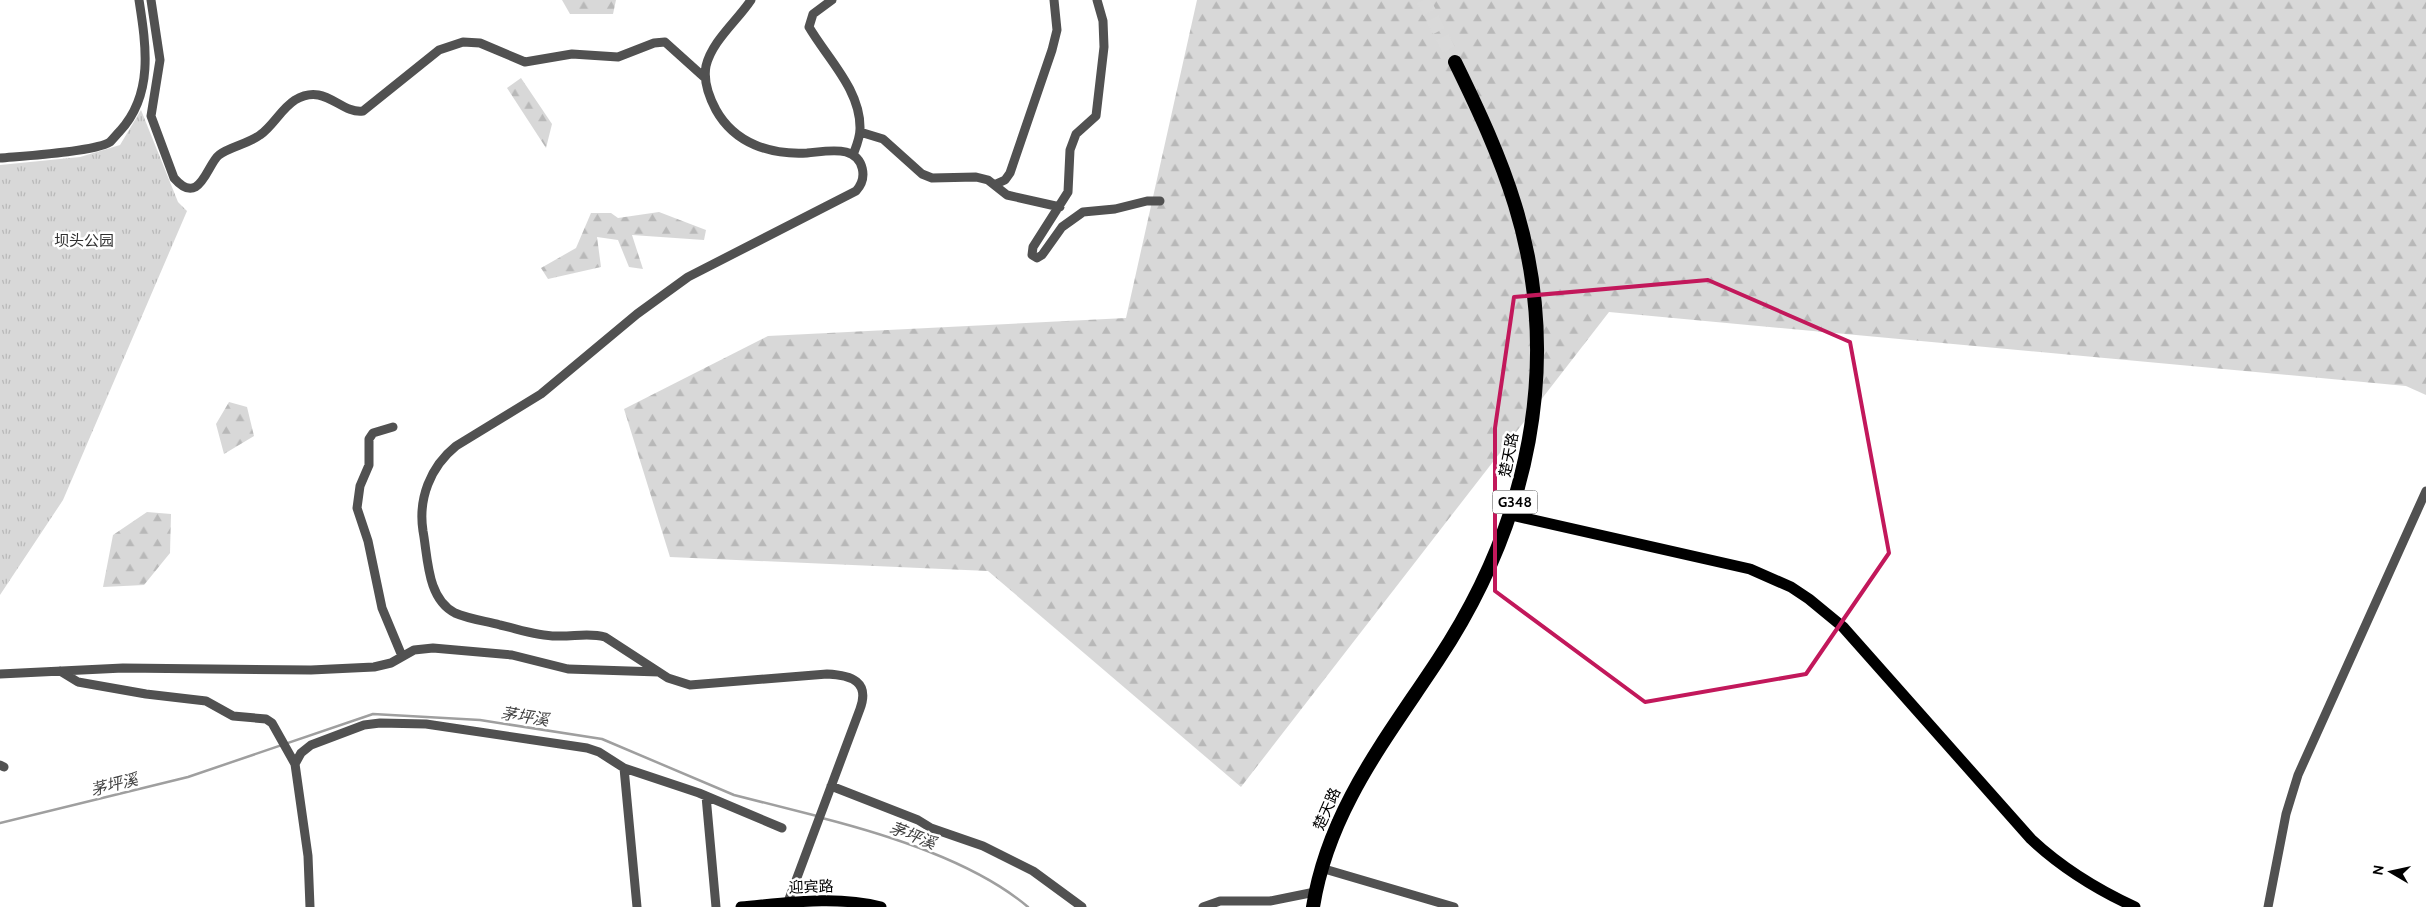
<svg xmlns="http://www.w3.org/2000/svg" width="2426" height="907" font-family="Cabin,'Noto Sans SC',sans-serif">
  <defs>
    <pattern id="forest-firs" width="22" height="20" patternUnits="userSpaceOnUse" patternTransform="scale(1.25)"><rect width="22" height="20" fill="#d8d8d8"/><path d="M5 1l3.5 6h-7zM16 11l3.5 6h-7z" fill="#b8b8b8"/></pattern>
    <pattern id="park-tufts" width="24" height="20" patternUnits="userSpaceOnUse" patternTransform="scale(1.25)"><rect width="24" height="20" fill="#d8d8d8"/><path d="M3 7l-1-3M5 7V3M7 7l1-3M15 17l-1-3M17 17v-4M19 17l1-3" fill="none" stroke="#b8b8b8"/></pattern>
  </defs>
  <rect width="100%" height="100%" fill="#fff"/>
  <path fill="url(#forest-firs)" d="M 562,0 L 616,0 L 613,14 L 570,14 Z
    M 1197,0 L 2426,0 L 2426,395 L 2406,386 L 1609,312 L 1241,787 L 988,571 L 670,557 L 624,409 L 768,336 L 1126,318 Z
    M 521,78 L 552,124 L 546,148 L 507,88 Z
    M 659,212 L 706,230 L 704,240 L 632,235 L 643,269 L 629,267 L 618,240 L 597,237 L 601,267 L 548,279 L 541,268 L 576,248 L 591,213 L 611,213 L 618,218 Z
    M 229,402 L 247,407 L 254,436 L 224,454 L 216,424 Z
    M 147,512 L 171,514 L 170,553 L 144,585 L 103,587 L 113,535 Z"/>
  <path fill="url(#park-tufts)" d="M 141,110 L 178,202 L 187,211 L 63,500 L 0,595 L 0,165 L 80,157 L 120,145 Z"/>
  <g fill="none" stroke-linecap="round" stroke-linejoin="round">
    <path stroke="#9f9f9f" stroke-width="2.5" d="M 822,818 C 888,835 975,862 1028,907
      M 0,823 L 188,777 L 373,714 L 480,720 L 602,739 L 734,795 L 817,816"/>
    <path stroke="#d9d9d9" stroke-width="14" stroke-dasharray="14 7" stroke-linecap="butt" d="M 1423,0 L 1455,62"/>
    <path stroke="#515151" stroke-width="9" d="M 151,0 L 160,60 L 151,116 L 174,178 C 200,208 207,164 219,155 C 229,147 248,144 260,135 C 273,126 281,109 295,100 C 325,82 340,114 363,111 L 439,50 L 463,42 L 480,43 L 525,62 L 572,54 L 618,57 L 654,43 L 665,42 L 705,78
      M 751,0 C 737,21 712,41 706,66 C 703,82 709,97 716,110 C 735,144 771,155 807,153 C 819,152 834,149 846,152 C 864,157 868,178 856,191 L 688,277 L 637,314 L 541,394 L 456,446 C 430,467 418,499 423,531 C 428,558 427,599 455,613 C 469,619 485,621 500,625 C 518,629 537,636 556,636 C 573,637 588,632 605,637 L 668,678 L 690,685 L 827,674 C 852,675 870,682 860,709 L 786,907
      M 832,0 L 813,14 L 809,27 C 827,58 861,90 860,129 C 860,138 856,147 853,155
      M 1097,0 L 1103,21 L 1104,47 L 1096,116 L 1076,134 L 1070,150 L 1068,192 L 1033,247 L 1032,255 L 1037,258 L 1042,255 L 1062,227 L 1083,212 L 1115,209 L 1147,201 L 1160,201
      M 860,132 L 883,139 L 922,174 L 932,178 L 976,177 L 988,180 L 1007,195 L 1060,207
      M 0,158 C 22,156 94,152 110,142 C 113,139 117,134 120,131 C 154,94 146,45 139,0
      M 996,184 L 1005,180 L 1010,173 L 1052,50 L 1057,30 L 1054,0
      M 393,427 L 373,433 L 369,439 L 369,465 L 360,486 L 357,508 L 368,541 L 382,608 L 402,656
      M 60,671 L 78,682 L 146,694 L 206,701 L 233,716 L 266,719 L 272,723 L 295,764 L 308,856 L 310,907
      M 0,674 L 123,668 L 311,670 L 374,667 L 391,663 L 414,650 L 433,648 L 512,655 L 568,669 L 659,672
      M 295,764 L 301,753 L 311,745 L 364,725 L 380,723 L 426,724 L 587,748 L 599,752 L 624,768 L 699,793 L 782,828
      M 0,765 L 4,767
      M 624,768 L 637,907
      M 831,786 L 918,820 L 931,828 L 983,846 L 1033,871 L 1082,907
      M 706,796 L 716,907
      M 1321,868 L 1454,907
      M 1203,907 L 1220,901 L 1270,901 L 1315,892
      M 2268,907 L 2286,814 L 2298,775 L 2426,491"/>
    <path stroke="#000" stroke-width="11" d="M 1511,515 L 1750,569 L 1791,587 L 1809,599 L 1843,627 L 2031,839 C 2063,869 2096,889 2135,907
      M 741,907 C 786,903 836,895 881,907"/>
    <path stroke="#000" stroke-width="14" d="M 1313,907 C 1328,811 1386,739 1438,660 C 1528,524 1564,364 1515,205 C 1500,156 1478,109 1455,62"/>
  </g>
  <path fill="none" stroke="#c2185b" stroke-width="4" stroke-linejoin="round" d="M 1708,280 L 1850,342 L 1889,553 L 1806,674 L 1645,702 L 1495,591 L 1495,428 L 1514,297 Z"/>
  <g text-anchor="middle" stroke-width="5" stroke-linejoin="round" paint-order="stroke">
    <rect fill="#fff" stroke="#4c4c4c" stroke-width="1" x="1492.5" y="490.5" width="45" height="23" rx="4"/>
    <g font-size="14" font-weight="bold" fill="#000">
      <text x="1515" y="507">G348</text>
    </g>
    <g font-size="15" fill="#2f2f2f" stroke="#fff">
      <text x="84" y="246">坝头公园</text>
    </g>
    <g font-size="15" fill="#000" stroke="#fff">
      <text transform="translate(1509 455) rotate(-79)" y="5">楚天路</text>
      <text transform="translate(1327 809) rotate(-66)" y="5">楚天路</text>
      <text transform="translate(811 887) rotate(-2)" y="5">迎宾路</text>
    </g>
    <g font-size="16" font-style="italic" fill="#404040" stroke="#fff">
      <text transform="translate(525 716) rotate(9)" y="6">茅坪溪</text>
      <text transform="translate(114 784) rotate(-14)" y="6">茅坪溪</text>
      <text transform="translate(913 835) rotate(21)" y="6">茅坪溪</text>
    </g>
  </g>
  <g transform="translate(2391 872) rotate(279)" stroke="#ffffff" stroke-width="4" paint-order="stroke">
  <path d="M0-4L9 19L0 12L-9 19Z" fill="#000000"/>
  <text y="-8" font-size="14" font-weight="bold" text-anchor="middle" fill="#000000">N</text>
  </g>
</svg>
